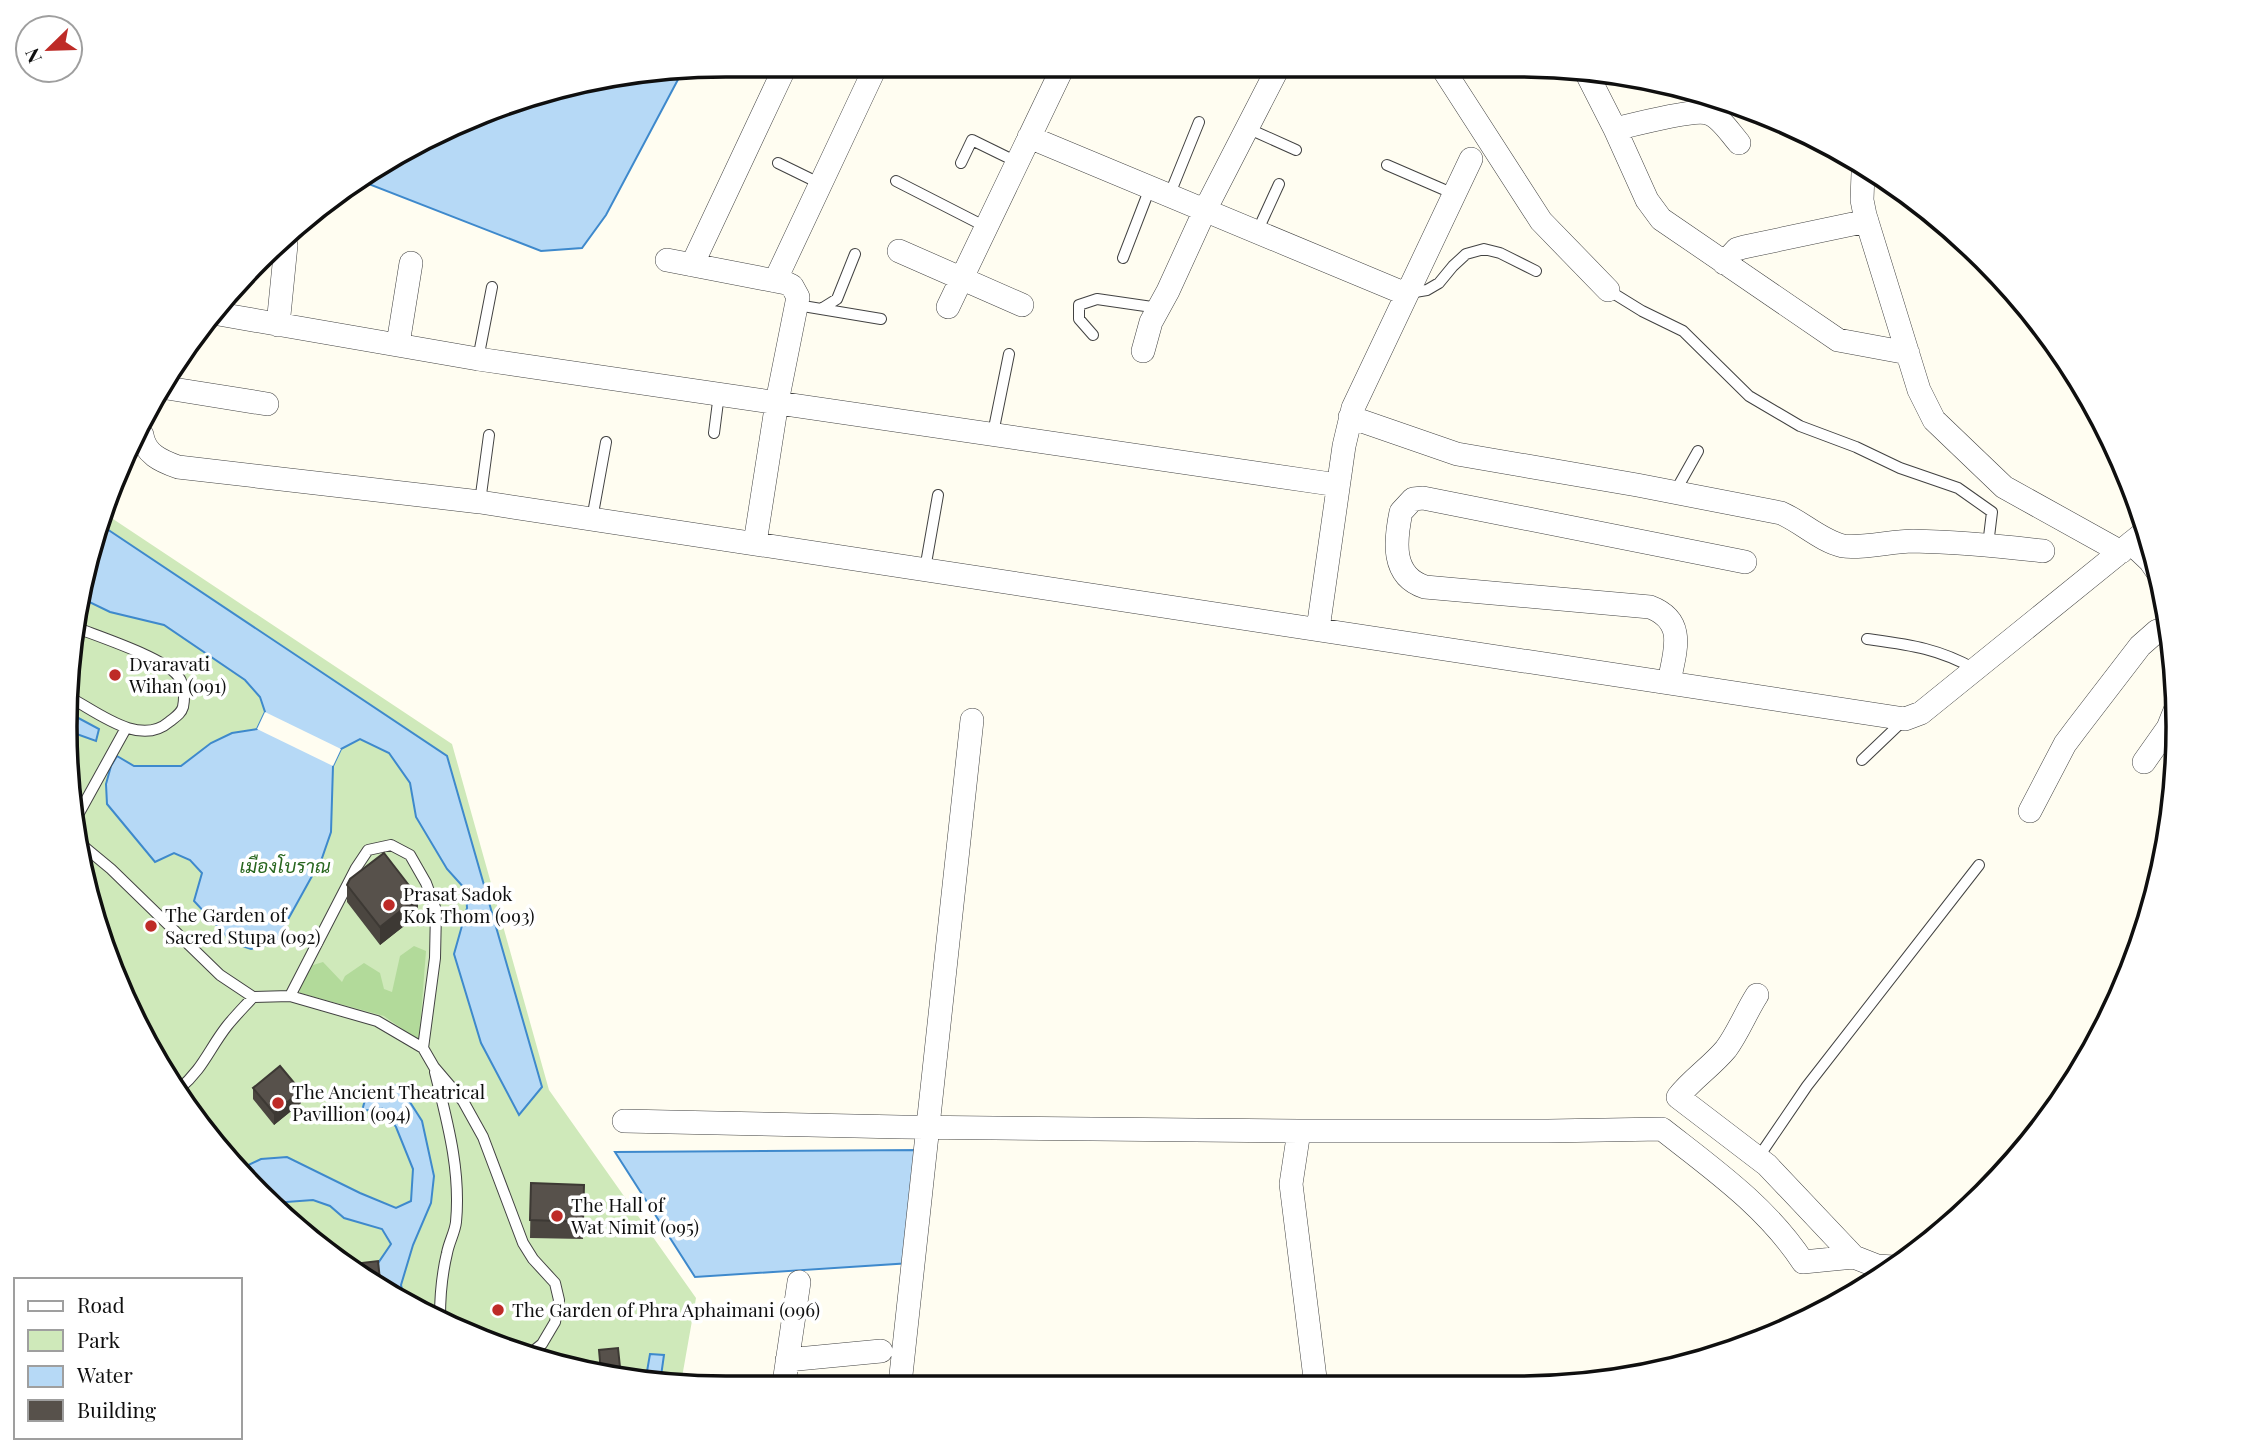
<svg xmlns="http://www.w3.org/2000/svg" width="2243" height="1453" font-family="'Playfair Display',Sarabun,serif">
  <rect width="100%" height="100%" fill="#fffdf1"/>
  <path fill="#cfe9ba" d="M 101,511 L 452,744 L 549,1090 L 696,1298 L 681,1383 L 641,1383 L 473,1338 L 290,1224 L 154,1058 L 87,897 L 66,684 Z"/>
  <path fill="#b2da9a" d="M 414,946 L 426,951 L 419,1041 L 384,1016 L 300,993 L 299,982 L 310,966 L 323,962 L 342,982 L 345,976 L 364,963 L 380,973 L 384,989 L 392,992 L 400,956 Z"/>
  <path fill="#b6d9f6" stroke="#3e89cc" stroke-width="2" d="M 682,72 L 606,215 L 582,248 L 541,251 L 366,183 L 371,170 L 514,100 Z
    M 98,523 L 447,756 L 542,1087 L 519,1115 L 481,1043 L 454,954 L 467,908 L 466,890 L 447,869 L 416,817 L 410,783 L 389,753 L 360,739 L 341,749 L 333,766 L 331,832 L 322,858 L 275,943 L 251,949 L 233,943 L 194,901 L 202,873 L 190,860 L 174,853 L 155,862 L 107,804 L 106,784 L 111,766 L 117,756 L 134,766 L 181,766 L 211,743 L 232,733 L 257,729 L 265,712 L 260,697 L 245,680 L 164,625 L 110,612 L 83,599 Z
    M 69,713 L 99,729 L 96,741 L 71,732 Z
    M 399,1085 L 422,1121 L 434,1176 L 431,1203 L 413,1245 L 401,1285 L 403,1294 L 363,1269 L 376,1266 L 391,1244 L 382,1229 L 344,1218 L 330,1206 L 313,1200 L 273,1203 L 244,1167 L 261,1159 L 287,1157 L 360,1193 L 396,1208 L 411,1201 L 413,1169 L 396,1127 L 382,1108 L 362,1111 C 367,1087 377,1088 399,1085 Z
    M 922,1150 L 911,1263 L 695,1277 L 615,1152 Z
    M 650,1354 L 664,1355 L 660,1383 L 645,1383 Z"/>
  <path fill="#fffdf1" d="M 265,712 L 341,749 L 333,766 L 257,729 Z"/>
  <g fill="none" stroke-linecap="round" stroke-linejoin="round">
    <defs>
      <path id="service" d="M 1247,128 L 1296,150
        M 778,163 L 821,184
        M 961,163 L 972,140 L 1017,162
        M 1387,165 L 1454,194
        M 896,181 L 986,227
        M 1169,196 L 1199,122
        M 1257,232 L 1279,184
        M 1123,258 L 1150,188
        M 1608,290 L 1642,311 L 1683,331 L 1749,396 L 1800,426 L 1856,447 L 1900,468 L 1958,488 L 1992,512 L 1988,545
        M 1409,293 L 1427,290 L 1439,283 L 1453,266 L 1466,254 L 1484,249 L 1500,253 L 1536,271
        M 797,305 L 881,319 L 821,309 L 837,299 L 855,254
        M 1093,335 L 1079,319 L 1079,305 L 1097,299 L 1159,308
        M 478,359 L 492,287
        M 714,433 L 719,394
        M 993,433 L 1009,354
        M 1675,492 L 1698,451
        M 480,502 L 489,435
        M 592,519 L 606,442
        M 925,569 L 938,495
        M 1867,639 C 1910,645 1937,648 1975,669
        M 67,696 C 95,710 139,748 169,722 C 175,717 181,714 183,707 C 185,696 185,685 178,676 C 164,658 100,637 77,628
        M 1862,760 L 1905,719
        M 79,813 L 126,728
        M 82,845 L 111,869 L 220,975 L 253,997 L 290,996 L 377,1021 L 423,1048 L 434,1067 L 463,1101 L 483,1137 L 523,1243 L 533,1259 L 555,1283 L 559,1300 L 555,1322 L 542,1344 L 531,1353
        M 290,996 L 356,868 L 368,850 L 391,845 L 410,855 L 426,883 L 436,910 L 435,958 L 423,1048
        M 435,1072 C 447,1121 461,1170 456,1222 C 455,1232 449,1242 447,1253 C 442,1274 440,1295 440,1317
        M 179,1089 C 203,1069 209,1049 227,1026 C 235,1016 244,1007 253,997
        M 1758,1158 L 1807,1086 L 1979,865"/>
      <path id="minor" d="M 1443,69 L 1541,221 L 1608,290
        M 1585,70 L 1615,129 L 1647,200 L 1661,219 L 1838,340 L 1908,353
        M 1615,129 C 1632,125 1693,109 1707,113 C 1720,116 1730,133 1739,143
        M 1029,137 L 1406,294
        M 1863,173 L 1862,200 L 1865,215 L 1919,390 L 1934,420 L 2004,487 L 2121,552
        M 899,251 L 1022,305
        M 667,260 L 786,283 L 792,286 L 798,297 L 777,402 L 755,543
        M 1724,263 L 1737,249 L 1744,247 L 1867,221
        M 692,265 L 786,65
        M 775,281 L 876,66
        M 948,307 L 1063,67
        M 213,313 L 478,359 L 1338,485
        M 278,325 L 286,245
        M 398,344 L 411,263
        M 1143,351 L 1151,322 L 1168,291 L 1205,210 L 1278,68
        M 167,388 L 267,404
        M 1350,417 L 1457,454 L 1637,485 L 1781,513 C 1802,522 1821,541 1843,546 C 1861,549 1893,541 1913,541 C 1957,542 2000,546 2043,551
        M 142,435 C 145,454 161,461 178,467 L 480,502 L 1905,719 L 1921,713 L 2146,531
        M 2131,543 L 2150,561 L 2159,574
        M 1318,629 L 1344,446 L 1353,408 L 1471,159
        M 1669,682 C 1675,651 1687,621 1650,607 L 1425,587 C 1391,576 1395,541 1401,512 L 1413,499 L 1423,498 L 1745,562
        M 2144,762 L 2168,728 L 2176,708
        M 2030,811 L 2065,744 L 2077,728 L 2140,646 L 2157,631 L 2168,628
        M 1757,995 C 1746,1012 1738,1033 1726,1049 C 1711,1067 1692,1079 1678,1097 L 1767,1165 L 1854,1257 L 1877,1266 L 1894,1267
        M 624,1121 L 901,1127 L 1299,1131 L 1548,1131 L 1662,1129 C 1713,1169 1767,1207 1803,1262 L 1854,1257
        M 1299,1131 L 1291,1184 L 1316,1386
        M 787,1360 L 881,1351
        M 784,1383 L 799,1282
        M 900,1384 L 972,720"/>
    </defs>
    <use href="#service" stroke="#424242" stroke-width="12"/>
    <use href="#minor" stroke="#424242" stroke-width="24"/>
    <use href="#service" stroke="#fff" stroke-width="10"/>
    <use href="#minor" stroke="#fff" stroke-width="23"/>
  </g>
  <path fill="#4b4640" d="M 347,885 L 418,915 L 380,945 L 347,902 Z
    M 253,1088 L 301,1103 L 274,1125 L 253,1099 Z
    M 531,1183 L 584,1185 L 583,1239 L 530,1238 Z"/>
  <path fill="#3d3934" d="M 418,897 L 418,915 L 380,945 L 380,927 Z
    M 301,1091 L 301,1103 L 274,1125 L 274,1113 Z"/>
  <path fill="#57514b" stroke="#3d3934" stroke-width="2" d="M 384,853 L 418,897 L 380,927 L 347,885 L 350,879 Z
    M 280,1066 L 301,1091 L 274,1113 L 253,1088 Z
    M 531,1183 L 584,1185 L 583,1222 L 530,1220 Z
    M 378,1261 L 380,1280 L 354,1264 Z
    M 618,1348 L 621,1377 L 601,1372 L 599,1350 Z"/>
  <g fill="#be2b27" stroke="#fff" stroke-width="2.5">
    <circle cx="115" cy="675" r="7"/>
    <circle cx="389" cy="905" r="7"/>
    <circle cx="151" cy="926" r="7"/>
    <circle cx="278" cy="1103" r="7"/>
    <circle cx="557" cy="1216" r="7"/>
    <circle cx="498" cy="1310" r="7"/>
  </g>
  <g text-anchor="middle" stroke-width="7" stroke-linejoin="round" paint-order="stroke">
    <g font-size="19" fill="#0f0f0f" stroke="#fff" text-anchor="start">
      <text x="129" y="671">Dvaravati<tspan x="129" dy="22">Wihan (091)</tspan></text>
      <text x="403" y="901">Prasat Sadok<tspan x="403" dy="22">Kok Thom (093)</tspan></text>
      <text x="165" y="922">The Garden of<tspan x="165" dy="22">Sacred Stupa (092)</tspan></text>
      <text x="292" y="1099">The Ancient Theatrical<tspan x="292" dy="22">Pavillion (094)</tspan></text>
      <text x="571" y="1212">The Hall of<tspan x="571" dy="22">Wat Nimit (095)</tspan></text>
      <text x="512" y="1317">The Garden of Phra Aphaimani (096)</text>
    </g>
    <g font-size="19" font-style="italic" fill="#29671f" stroke="#fff">
      <text x="285" y="873">เมืองโบราณ</text>
    </g>
  </g>
  <path d="M0 0H2243V1453H0ZM726 77H1517A649 649 0 0 1 2166 726V727A649 649 0 0 1 1517 1376H726A649 649 0 0 1 77 727V726A649 649 0 0 1 726 77Z" fill="#fff" fill-rule="evenodd"/>
  <path fill="none" stroke="#0f0f0f" stroke-width="3.5" d="M726 77H1517A649 649 0 0 1 2166 726V727A649 649 0 0 1 1517 1376H726A649 649 0 0 1 77 727V726A649 649 0 0 1 726 77Z"/>
  <rect x="14" y="1278" width="228" height="161" fill="#ffffff" stroke="#9f9f9f" stroke-width="2"/>
  <rect x="28" y="1301" width="35" height="10" fill="#ffffff" stroke="#9f9f9f" stroke-width="2"/>
  <text x="77" y="1313" font-size="21" fill="#0f0f0f">Road</text>
  <rect x="28" y="1330" width="35" height="21" fill="#cfe9ba" stroke="#9f9f9f" stroke-width="2"/>
  <text x="77" y="1348" font-size="21" fill="#0f0f0f">Park</text>
  <rect x="28" y="1366" width="35" height="21" fill="#b6d9f6" stroke="#9f9f9f" stroke-width="2"/>
  <text x="77" y="1383" font-size="21" fill="#0f0f0f">Water</text>
  <rect x="28" y="1400" width="35" height="21" fill="#57514b" stroke="#9f9f9f" stroke-width="2"/>
  <text x="77" y="1418" font-size="21" fill="#0f0f0f">Building</text>
  <g transform="translate(49 49) rotate(247)"><circle r="33" fill="#ffffff" stroke="#9f9f9f" stroke-width="2"/>
  <path d="M0-5L12 26L0 18L-12 26Z" fill="#be2b27"/>
  <text y="-10" font-size="19" font-weight="bold" text-anchor="middle" fill="#0f0f0f">N</text>
  </g>
</svg>
